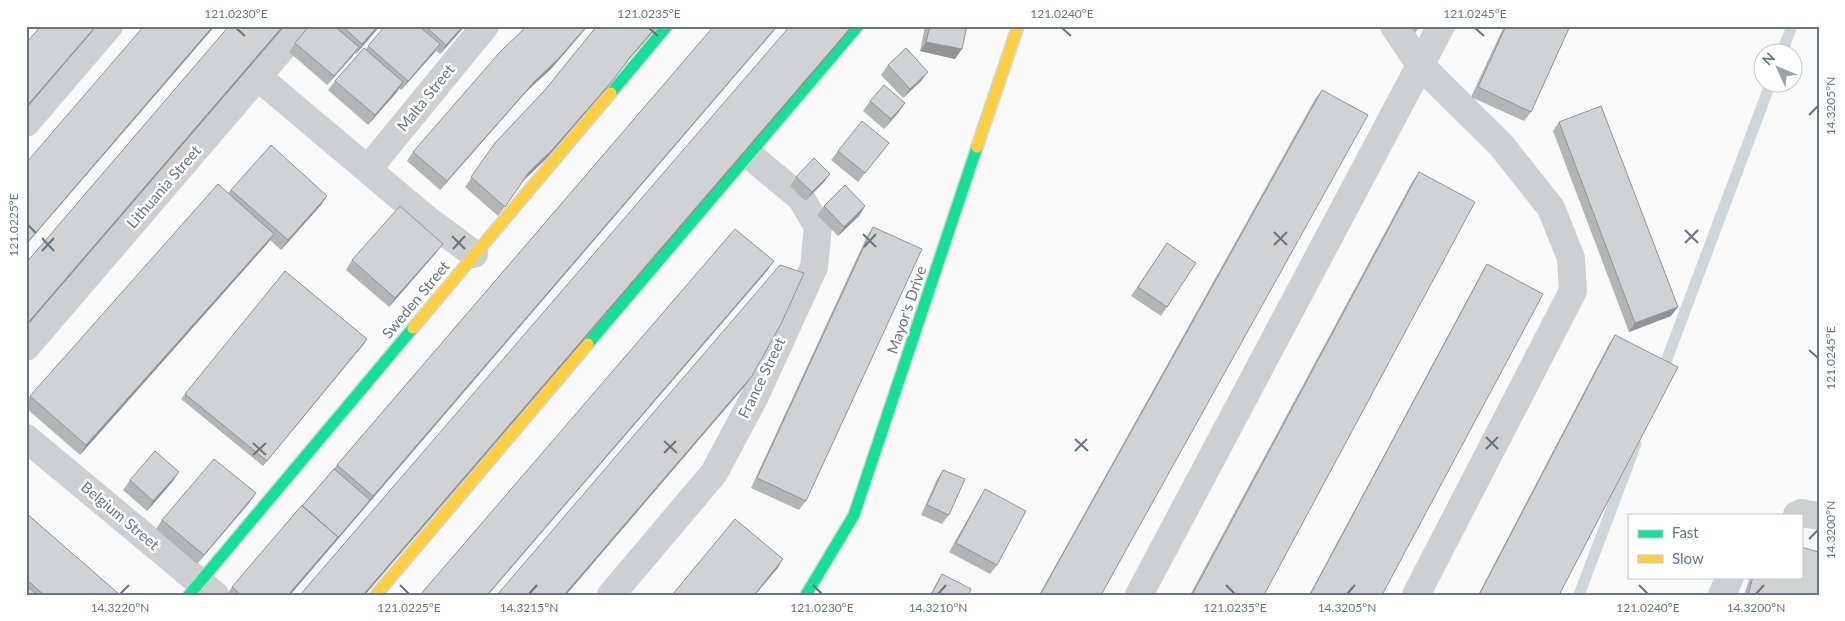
<svg xmlns="http://www.w3.org/2000/svg" width="1845" height="621" font-family="Lato,sans-serif">
  <rect width="100%" height="100%" fill="#f9f9f9"/>
  <g fill="none" stroke-linecap="round" stroke-linejoin="round">
    <path stroke="#ced6d9" stroke-width="11" d="M 1782,52 L 1792,26
      M 1661,375 L 1771,82
      M 1579,595 L 1636,444"/>
    <defs>
      <path id="fast" d="M 611,93 L 667,26
        M 588,344 L 858,26
        M 189,595 L 413,328
        M 806,595 L 854,515 L 977,147"/>
      <path id="slow" d="M 977,147 L 1018,26
        M 413,328 L 611,93
        M 376,595 L 588,344"/>
    </defs>
    <use href="#fast" stroke="#d5d6d7" stroke-width="14"/>
    <use href="#slow" stroke="#d5d6d7" stroke-width="14"/>
    <path stroke="#cecfd0" stroke-width="28" d="M 1394,26 L 1420,65 L 1501,145 L 1551,208 L 1571,258 L 1573,291 L 1416,595
      M 258,77 L 424,217 L 474,254
      M 26,123 L 109,26
      M 368,169 L 485,26
      M 26,347 L 301,26
      M 26,438 L 215,595
      M 1797,515 L 1801,513 L 1819,516
      M 611,595 L 714,473 L 755,396 L 814,267 L 818,227 L 801,198 L 748,154
      M 1139,595 L 1441,26
      M 1722,595 L 1730,577"/>
    <use href="#fast" stroke="#16e098" stroke-width="11"/>
    <use href="#slow" stroke="#ffcf43" stroke-width="11"/>
  </g>
  <path fill="#b3b5b5" d="M 309,26 L 380,26 L 356,54 L 355,53 L 327,85 L 289,52 L 295,43 Z
    M 385,26 L 465,26 L 440,54 L 436,51 L 401,90 L 399,88 L 368,125 L 328,90 L 335,81 L 365,50 Z
    M 597,26 L 658,26 L 624,65 L 606,89 L 546,159 L 523,181 L 498,216 L 465,187 L 495,143 L 544,91 Z
    M 714,26 L 367,505 L 332,546 L 290,595 L 226,595 L 232,587 L 302,506 L 337,465 Z
    M 925,26 L 967,26 L 955,59 L 920,51 Z
    M 1410,26 L 1420,26 L 1415,33 Z
    M 1504,26 L 1570,26 L 1531,112 L 1524,121 L 1471,97 Z
    M 888,65 L 921,81 L 903,98 L 881,75 Z
    M 552,68 L 527,91 L 440,190 L 407,161 L 413,152 Z
    M 1322,90 L 1101,595 L 1039,595 L 1315,99 Z
    M 870,101 L 905,103 L 898,113 L 884,129 L 863,111 Z
    M 1559,122 L 1671,316 L 1629,332 L 1553,131 Z
    M 838,151 L 882,152 L 858,182 L 831,160 Z
    M 1419,172 L 1264,595 L 1190,595 L 1412,182 Z
    M 830,174 L 823,183 L 805,201 L 790,186 L 796,177 Z
    M 231,190 L 327,196 L 321,205 L 281,250 L 270,240 L 80,455 L 26,408 L 26,401 L 30,396 L 228,193 Z
    M 824,206 L 865,206 L 859,216 L 838,236 L 817,215 Z
    M 873,227 L 806,501 L 799,510 L 751,488 L 867,236 Z
    M 1167,243 L 1196,263 L 1161,316 L 1131,296 Z
    M 436,253 L 389,307 L 346,270 L 352,260 Z
    M 1487,264 L 1382,595 L 1309,595 L 1481,274 Z
    M 1615,335 L 1559,595 L 1478,595 L 1609,344 Z
    M 367,339 L 263,466 L 181,399 L 185,394 Z
    M 943,470 L 949,515 L 942,524 L 921,515 L 937,479 Z
    M 130,480 L 173,481 L 147,511 L 123,490 Z
    M 985,489 L 997,565 L 990,574 L 949,552 L 979,499 Z
    M 256,493 L 249,503 L 197,564 L 156,529 L 162,520 Z
    M 26,513 L 120,595 L 26,595 Z
    M 942,574 L 968,595 L 930,595 L 936,584 Z
    M 1750,577 L 1801,577 L 1819,595 L 1744,595 Z"/>
  <path fill="#929394" d="M 96,26 L 97,26 L 26,109 L 26,107 Z
    M 213,26 L 215,26 L 26,245 L 26,244 Z
    M 283,26 L 285,26 L 26,327 L 26,325 Z
    M 378,26 L 380,26 L 356,54 L 362,44 Z
    M 463,26 L 465,26 L 440,54 L 446,45 Z
    M 587,26 L 588,26 L 552,68 L 527,91 L 440,190 L 447,181 L 534,82 Z
    M 657,26 L 658,26 L 624,65 L 606,89 L 546,159 L 523,181 L 498,216 L 529,172 Z
    M 777,26 L 778,26 L 332,546 L 290,595 L 288,595 Z
    M 852,26 L 854,26 L 365,595 L 363,595 Z
    M 926,42 L 962,49 L 955,59 L 920,51 Z
    M 440,44 L 434,53 L 401,90 L 408,81 Z
    M 359,47 L 352,57 L 327,85 L 334,76 Z
    M 928,72 L 921,81 L 903,98 L 910,89 Z
    M 403,82 L 397,92 L 368,125 L 375,115 Z
    M 905,103 L 898,113 L 884,129 L 891,119 Z
    M 830,174 L 823,183 L 805,201 L 812,192 Z
    M 327,196 L 321,205 L 281,250 L 288,240 Z
    M 865,206 L 859,216 L 838,236 L 844,227 Z
    M 274,234 L 268,243 L 80,455 L 86,445 Z
    M 443,244 L 436,253 L 389,307 L 395,298 Z
    M 774,261 L 767,271 L 488,595 L 487,595 Z
    M 1678,307 L 1671,316 L 1629,332 L 1635,323 Z
    M 367,339 L 364,344 L 263,466 L 267,461 Z
    M 752,376 L 745,386 L 566,595 L 564,595 Z
    M 179,472 L 173,481 L 147,511 L 153,501 Z
    M 256,493 L 249,503 L 197,564 L 204,555 Z
    M 783,559 L 777,569 L 755,595 L 754,595 Z"/>
  <path fill="#d0d2d3" stroke="#929394" d="M 41,26 L 96,26 L 26,107 L 26,43 Z
    M 144,26 L 213,26 L 26,244 L 26,163 Z
    M 229,26 L 283,26 L 26,325 L 26,263 Z
    M 309,26 L 334,26 L 359,47 L 334,76 L 295,43 Z
    M 342,26 L 378,26 L 362,44 Z
    M 385,26 L 419,26 L 440,44 L 408,81 L 368,46 Z
    M 425,26 L 463,26 L 446,45 Z
    M 527,26 L 587,26 L 558,59 L 534,82 L 447,181 L 413,152 L 500,52 Z
    M 597,26 L 657,26 L 631,56 L 613,80 L 552,150 L 529,172 L 505,207 L 471,177 L 495,143 L 544,91 Z
    M 714,26 L 777,26 L 373,496 L 337,465 Z
    M 790,26 L 852,26 L 363,595 L 300,595 Z
    M 930,26 L 967,26 L 962,49 L 926,42 Z
    M 1506,26 L 1570,26 L 1531,112 L 1478,87 Z
    M 364,48 L 403,82 L 375,115 L 335,81 Z
    M 906,48 L 928,72 L 910,89 L 888,65 Z
    M 884,85 L 905,103 L 891,119 L 870,101 Z
    M 1322,90 L 1368,115 L 1101,595 L 1040,595 Z
    M 1601,106 L 1678,307 L 1635,323 L 1559,122 Z
    M 862,121 L 889,143 L 865,173 L 838,151 Z
    M 271,145 L 327,196 L 288,240 L 231,190 Z
    M 814,158 L 830,174 L 812,192 L 796,177 Z
    M 1419,172 L 1475,202 L 1264,595 L 1192,595 Z
    M 218,184 L 274,234 L 86,445 L 30,396 Z
    M 845,185 L 865,206 L 844,227 L 824,206 Z
    M 400,206 L 443,244 L 395,298 L 352,260 Z
    M 873,227 L 922,249 L 806,501 L 757,478 Z
    M 735,229 L 774,261 L 487,595 L 420,595 Z
    M 1167,243 L 1196,263 L 1167,307 L 1138,287 Z
    M 1487,264 L 1543,294 L 1382,595 L 1310,595 Z
    M 780,265 L 804,273 L 782,322 L 752,376 L 564,595 L 497,595 Z
    M 285,271 L 367,339 L 267,461 L 185,394 Z
    M 1615,335 L 1678,367 L 1559,595 L 1479,595 Z
    M 155,451 L 179,472 L 153,501 L 130,480 Z
    M 214,459 L 256,493 L 204,555 L 162,520 Z
    M 334,469 L 370,500 L 335,541 L 338,537 L 302,506 Z
    M 943,470 L 965,479 L 949,515 L 927,505 Z
    M 985,489 L 1026,511 L 997,565 L 956,543 Z
    M 302,505 L 338,537 L 288,595 L 241,595 L 232,587 Z
    M 26,513 L 120,595 L 44,595 L 26,579 Z
    M 735,519 L 783,559 L 754,595 L 672,595 Z
    M 1801,547 L 1819,552 L 1819,595 L 1748,595 L 1753,577 L 1801,577 Z
    M 942,574 L 971,589 L 968,595 L 931,595 Z
    M 26,585 L 37,595 L 26,595 Z"/>
  <path fill="none" stroke="#657683" stroke-width="2" d="M 236,28 L 245,36M 649,28 L 658,36M 1062,28 L 1071,36M 1475,28 L 1484,36M 1809,115 L 1818,106M 28,225 L 36,233M 1685,230 L 1698,243M 1274,232 L 1287,245M 863,234 L 876,247M 452,236 L 465,249M 42,238 L 54,251M 1685,243 L 1698,230M 1274,245 L 1287,232M 864,247 L 876,234M 453,249 L 465,236M 42,251 L 54,238M 1809,350 L 1818,358M 1486,437 L 1498,449M 1075,439 L 1088,451M 664,441 L 677,453M 253,443 L 266,455M 1486,449 L 1498,437M 1075,451 L 1087,439M 664,453 L 676,441M 253,455 L 266,443M 1809,539 L 1818,530M 400,585 L 409,594M 813,585 L 822,594M 1226,585 L 1235,594M 1639,585 L 1648,594M 120,594 L 129,585M 529,594 L 537,585M 938,594 L 946,585M 1347,594 L 1355,585M 1756,594 L 1764,585"/>
  <g text-anchor="middle" stroke-width="5" stroke-linejoin="round" paint-order="stroke">
    <g font-size="15" fill="#657683" stroke="#fff">
      <text transform="translate(426 98) rotate(-51)" y="5">Malta Street</text>
      <text transform="translate(164 187) rotate(-49)" y="5">Lithuania Street</text>
      <text transform="translate(416 300) rotate(-50)" y="5">Sweden Street</text>
      <text transform="translate(907 310) rotate(-71)" y="5">Mayor's Drive</text>
      <text transform="translate(762 378) rotate(-64)" y="5">France Street</text>
      <text transform="translate(120 516) rotate(40)" y="5">Belgium Street</text>
    </g>
  </g>
  <rect width="1845" height="621" fill="none" stroke="#ffffff" stroke-width="55"/>
  <rect x="1628" y="514" width="175" height="65" fill="#ffffff" stroke="#c1c8cd"/>
  <rect x="1638" y="530" width="25" height="8" fill="#16e098" stroke="#c1c8cd"/>
  <text x="1672" y="538" font-size="15" fill="#657683">Fast</text>
  <rect x="1638" y="555" width="25" height="8" fill="#ffcf43" stroke="#c1c8cd"/>
  <text x="1672" y="564" font-size="15" fill="#657683">Slow</text>
  <g transform="translate(1778 68) rotate(314)"><circle r="24" fill="#ffffff" stroke="#c1c8cd"/>
  <path d="M0-4L9 19L0 12L-9 19Z" fill="#99a4ac"/>
  <text y="-8" font-size="14" font-weight="bold" text-anchor="middle" fill="#657683">N</text>
  </g>
  <rect x="28" y="28" width="1790" height="566" fill="none" stroke="#657683" stroke-width="2"/>
  <g font-size="12" text-anchor="middle" fill="#657683">
    <text x="236" y="18">121.0230°E</text>
    <text x="649" y="18">121.0235°E</text>
    <text x="1062" y="18">121.0240°E</text>
    <text x="1475" y="18">121.0245°E</text>
    <text transform="translate(1831 106) rotate(-90)" y="4">14.3205°N</text>
    <text transform="translate(14 225) rotate(-90)" y="4">121.0225°E</text>
    <text transform="translate(1831 358) rotate(-90)" y="4">121.0245°E</text>
    <text transform="translate(1831 530) rotate(-90)" y="4">14.3200°N</text>
    <text x="120" y="612">14.3220°N</text>
    <text x="409" y="612">121.0225°E</text>
    <text x="529" y="612">14.3215°N</text>
    <text x="822" y="612">121.0230°E</text>
    <text x="938" y="612">14.3210°N</text>
    <text x="1235" y="612">121.0235°E</text>
    <text x="1347" y="612">14.3205°N</text>
    <text x="1648" y="612">121.0240°E</text>
    <text x="1756" y="612">14.3200°N</text>
  </g>
</svg>
